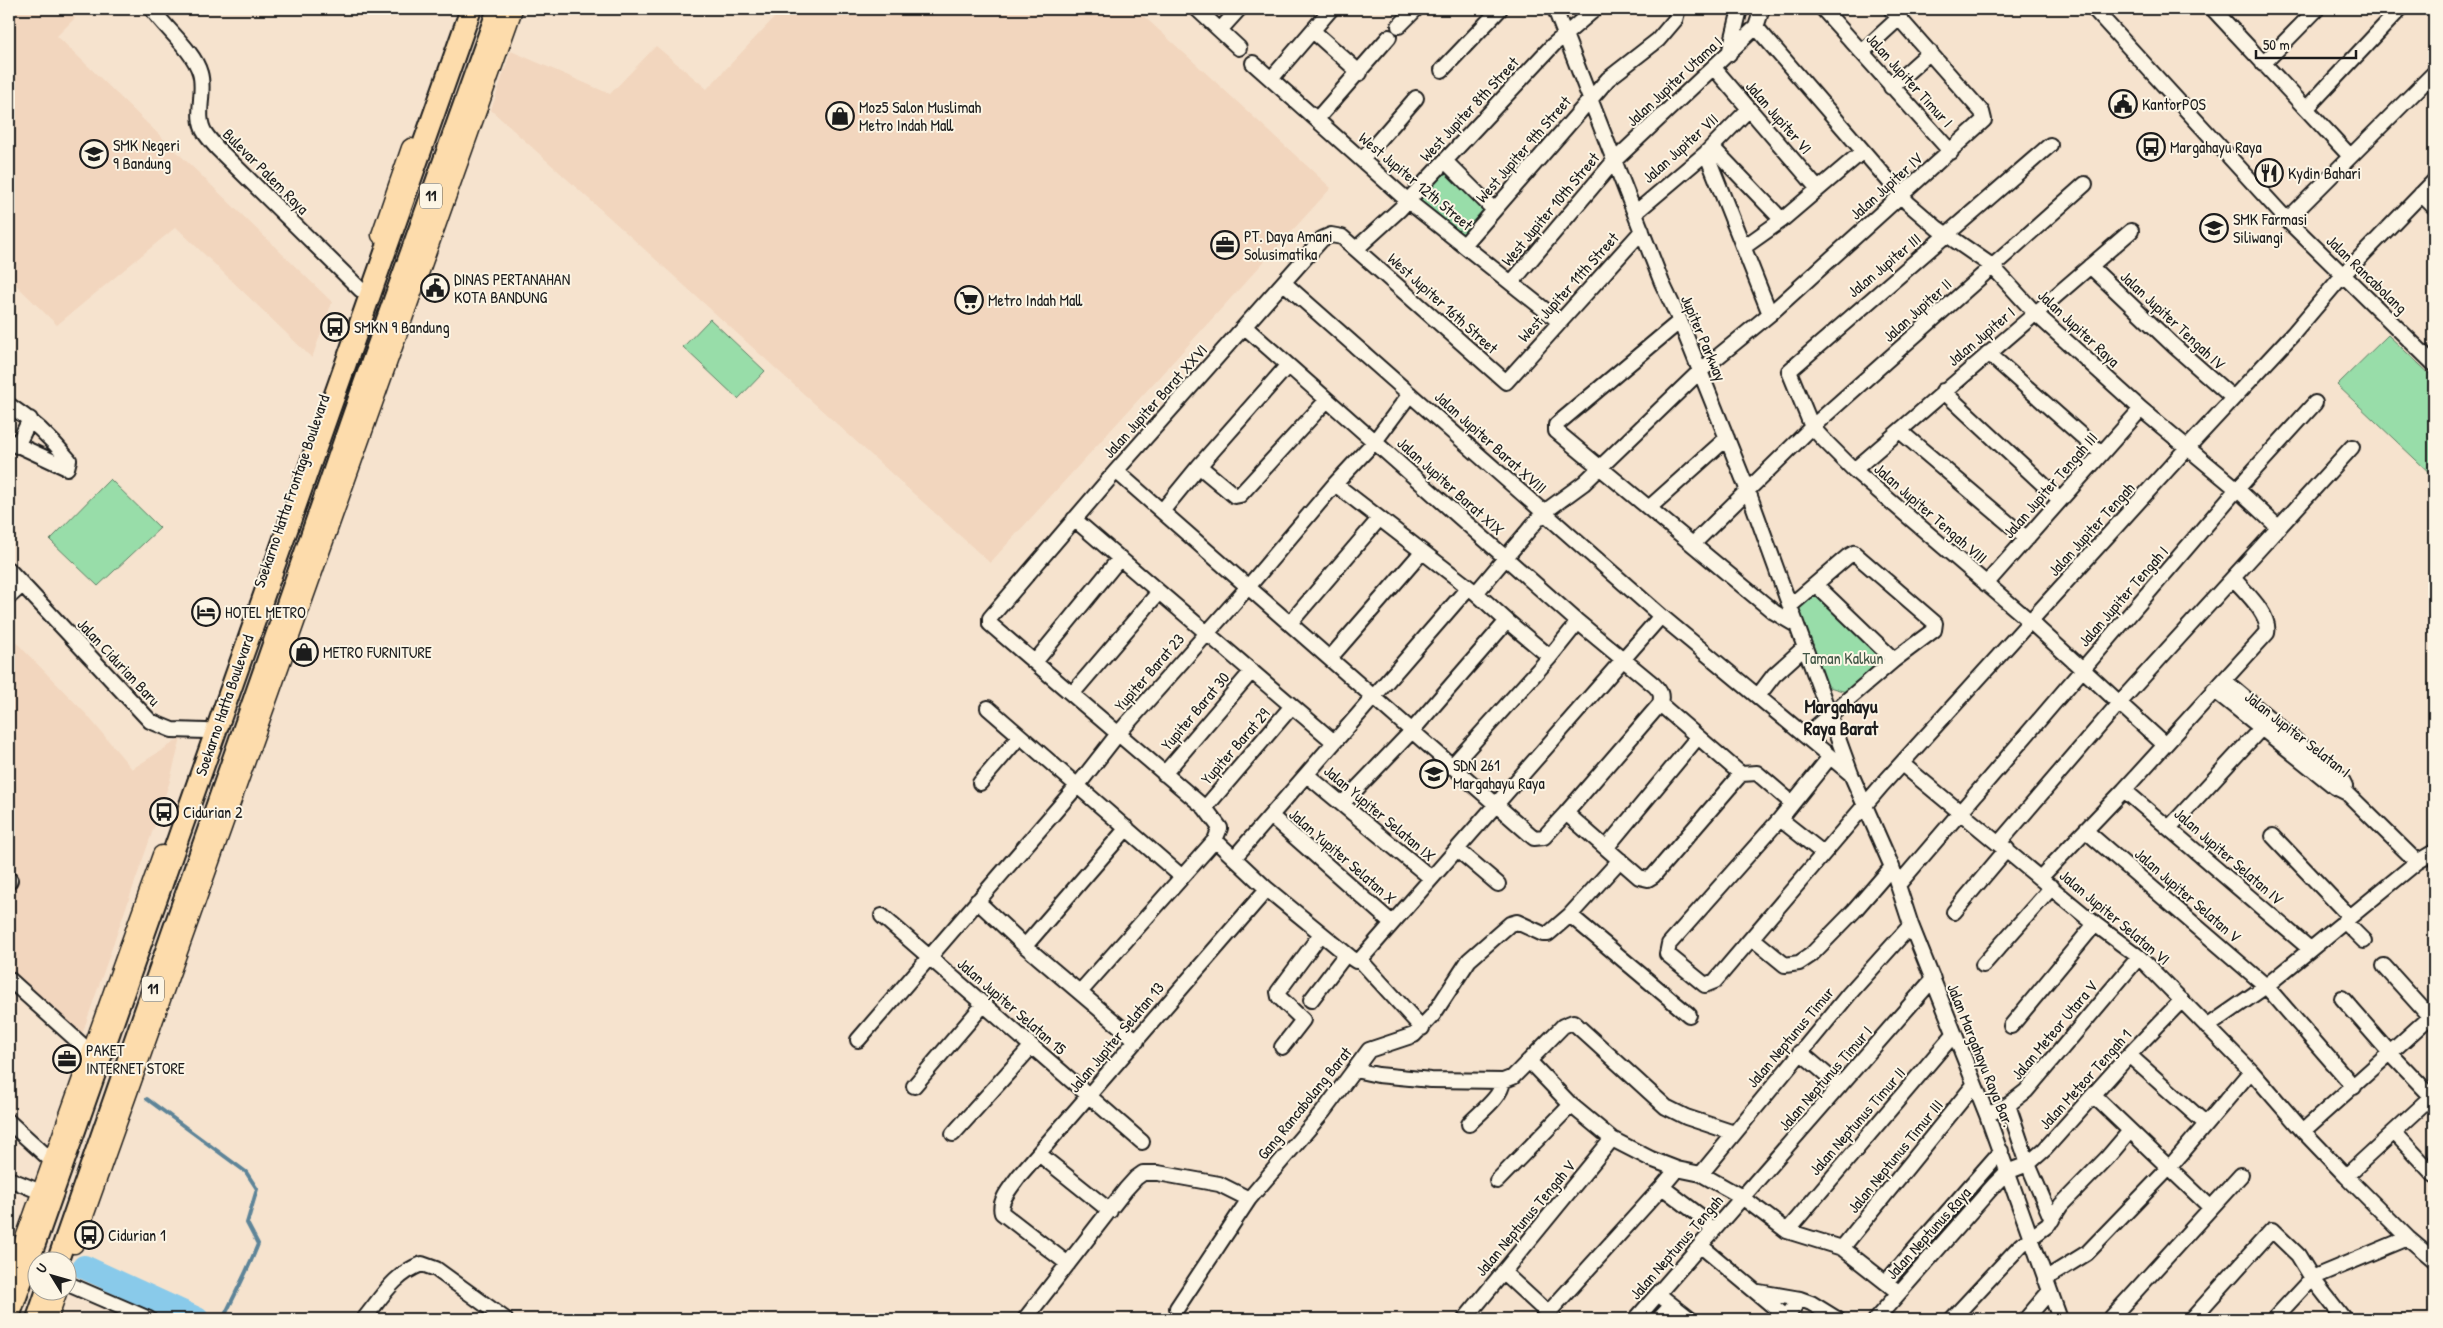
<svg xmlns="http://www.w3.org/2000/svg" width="2443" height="1328" font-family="'Patrick Hand',sans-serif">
  <rect width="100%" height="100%" fill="#f6e3ce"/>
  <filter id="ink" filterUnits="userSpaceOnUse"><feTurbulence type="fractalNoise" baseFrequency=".02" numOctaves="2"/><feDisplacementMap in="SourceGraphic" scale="10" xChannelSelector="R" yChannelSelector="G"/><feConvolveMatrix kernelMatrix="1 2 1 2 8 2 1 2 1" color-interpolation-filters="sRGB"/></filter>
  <g filter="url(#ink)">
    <path fill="#f2d6be" d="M 9,9 L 66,9 L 75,18 L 57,36 L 332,302 L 312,358 L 176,227 L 57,325 L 9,278 Z
      M 766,9 L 1136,9 L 1331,188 L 990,563 L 491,110 L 511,51 L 610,94 L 656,46 L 707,89 L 774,18 Z
      M 9,635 L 87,715 L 132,769 L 181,738 L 169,784 L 81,1037 L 9,979 L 9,881 L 18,871 L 9,861 Z"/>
    <path fill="#98dda9" stroke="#5a7c62" d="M 1445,170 L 1488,210 L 1464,239 L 1416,202 Z
      M 710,319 L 765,371 L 738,399 L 683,347 Z
      M 2388,335 L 2434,378 L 2434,477 L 2337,385 Z
      M 110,479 L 160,528 L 98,586 L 50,540 Z
      M 1814,594 L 1882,658 L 1846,692 L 1826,686 L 1796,608 Z"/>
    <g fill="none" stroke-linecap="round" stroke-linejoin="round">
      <path stroke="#5d8498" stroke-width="4" d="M 147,1099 L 246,1172 L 257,1189 L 247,1223 L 258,1244 C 248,1270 235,1294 223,1319"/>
      <path stroke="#89caea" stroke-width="24" d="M 84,1267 L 197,1319"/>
      <defs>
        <path id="minor" d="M 152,9 C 165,28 194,51 200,73 C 206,92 194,116 205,133 C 208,138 213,143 217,148 L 361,290
          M 1197,9 L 1239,48
          M 1555,9 L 1662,283 L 1680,321 L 1748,491 L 1851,774 L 1892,867 L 1911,925 L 1987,1115 L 2060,1319
          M 1823,9 L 1951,152
          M 2094,9 L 2287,220 L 2434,364
          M 2213,9 L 2350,156
          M 1399,26 L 1416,9
          M 1756,27 L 1908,203 L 1937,228 L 1992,266 L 2035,313 L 2141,409 L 2237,489 L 2279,528
          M 1220,30 L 1239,9
          M 1313,31 L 1360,73
          M 1862,52 L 1899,18
          M 1729,54 L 1740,9
          M 1253,63 L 1408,201 L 1560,322
          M 2263,64 L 2317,9
          M 1714,68 L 1818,189
          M 1442,70 L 1500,9
          M 1271,79 L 1331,9
          M 1891,87 L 1930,52
          M 2306,109 L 2400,9
          M 1317,119 L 1389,37
          M 2050,145 L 1789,371 L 1812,427 L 1825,441 L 1854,470 L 2031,622 L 2165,745
          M 1712,147 L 1782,220
          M 1706,153 L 1770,314
          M 1362,160 L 1416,98
          M 1445,161 L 1493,209
          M 2421,194 L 2434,207
          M 1635,213 L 1706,153 L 1749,109
          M 2287,220 L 2434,73
          M 1464,245 L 1608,79 L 1658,40 L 1675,20 L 1678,9
          M 1744,247 L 1782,220 L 1863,151
          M 1356,249 L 1400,209 L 1553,45 L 1595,9
          M 2090,266 L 2174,346 L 2233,398
          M 1512,282 L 1615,160 L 1756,27 L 1762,9
          M 1284,283 L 1661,616 L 1851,774
          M 1680,321 L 1556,425 L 1556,431 L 1774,612 L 1796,625
          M 1245,327 L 1578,622 L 1654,685 C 1661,692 1662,695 1660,704 L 1741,774
          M 1988,353 L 2101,453
          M 1288,365 L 1199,466 L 1235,496 L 1240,495 L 1327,400
          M 1943,391 L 2060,500
          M 9,405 C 32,420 51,438 69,460 L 67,468 L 9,441
          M 1901,432 L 2027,539
          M 17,446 L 30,419
          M 1854,470 L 2131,231
          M 1116,471 L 1534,838 L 1544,837 L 1566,813 L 1639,877 L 1648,879 L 1653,876 L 1741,774 L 1757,773 L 1792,803
          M 1335,484 L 1476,593 L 1507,621 L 1411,732 L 1342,804
          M 1650,507 L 1727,438
          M 1163,510 L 1199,466
          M 1074,519 L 1334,742
          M 1693,544 L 1812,427 L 2085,184
          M 9,570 L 150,721 L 172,730 L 206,731
          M 1986,584 L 2141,409
          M 1476,593 L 1543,513 L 1584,483 L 1699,372 L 1770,314 L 1984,120 L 1982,112 L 1891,9
          M 9,597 L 22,585
          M 1790,606 L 1847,557 L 1854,553 L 1935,623 L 1934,630 L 1894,660
          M 1507,621 L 1550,657
          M 1290,623 L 1379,519
          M 1330,658 L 1422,552
          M 1035,662 L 1120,558
          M 2224,680 L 2342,780 L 2345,786
          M 2214,690 L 2335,787 L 2347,793 L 2417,862
          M 1072,694 L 1159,592
          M 1758,696 L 1774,675 L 1805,647
          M 988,708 L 1181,876
          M 1805,736 L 1894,660 L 1816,585
          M 1829,758 L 1780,819 L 1669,944 L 1667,954 L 1705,985 L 1715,981 L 1882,785 L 2187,448 L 2293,334 L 2343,275 L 2434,181
          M 1902,764 L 2095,924 L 2139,957 L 2251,1071 L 2303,1131 L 2346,1176 L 2408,1238 L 2434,1260
          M 1451,767 L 1550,657 L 1578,622
          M 1164,774 L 1252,671
          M 1307,775 L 1431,878
          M 980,783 L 1020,736
          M 2124,790 L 2310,949
          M 1205,808 L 1292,706
          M 1566,813 L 1660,704
          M 1271,816 L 1392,923
          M 1780,819 L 1823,853
          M 2169,828 L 2267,722
          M 2086,831 L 2266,986 L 2354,1087
          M 2273,836 L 2350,917
          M 1215,840 L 1267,889 L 1350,957 L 1356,961 L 1360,960 L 1661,616
          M 1999,843 L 2120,702 L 2352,447
          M 1606,848 L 1697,738
          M 1457,849 L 1498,884
          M 1234,858 L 1468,588
          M 1620,860 L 1570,915 L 1689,1015
          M 2041,877 L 2124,790 L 2267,633 C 2271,615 2245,592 2234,579
          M 9,882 L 10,880
          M 1898,885 L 2237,489 L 2315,403
          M 977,901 L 1025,946 L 1137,1041
          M 1954,912 L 2007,849
          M 882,916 L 1142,1142
          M 2344,921 L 2364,941
          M 1752,938 L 1785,965 L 1799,963 L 1811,955 L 1854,911 L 1892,867
          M 1025,946 L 1127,828
          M 1360,960 L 1422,1028
          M 1983,965 L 2052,887
          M 2384,966 L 2430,1017
          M 9,979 L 91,1053
          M 1080,992 L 1215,840 L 1220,828 L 1205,808 L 990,624 L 990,618 L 1116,471 L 1322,239 L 1331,235 L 1342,237 L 1506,382 L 1642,231
          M 2342,998 L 2390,1053 L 2434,1013
          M 1311,1000 L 1346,954
          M 2011,1026 L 2095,924
          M 2207,1027 L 2266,986 L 2417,862 L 2434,852
          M 858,1040 L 1078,785 L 1117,735 L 1248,587 L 1335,484 L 1375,441 L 1410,394
          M 1282,1047 L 1303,1020 L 1279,997 L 1278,992 L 1321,934
          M 1800,1052 L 1840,1086
          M 2129,1055 L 2206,1124
          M 1529,1061 L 1571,1105 L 1612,1139 L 1651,1159 L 1677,1169 L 1701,1174 L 1742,1197 L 1787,1231 L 1842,1248 L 1898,1292
          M 1355,1070 L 1378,1075 L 1431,1080 L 1503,1081 L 1513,1077 L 1563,1026 L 1573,1022 L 1666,1107 L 1686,1117 L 1734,1133
          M 914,1086 L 984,1004
          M 2094,1096 L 2210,1207
          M 2008,1105 L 2028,1164 L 2052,1220
          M 1987,1115 L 2008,1105 L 2026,1091 L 2139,957
          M 9,1122 L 52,1161
          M 1469,1124 C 1480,1112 1501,1098 1503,1081
          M 2303,1131 L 2390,1053 L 2434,1099
          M 2395,1133 L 2434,1175
          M 953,1134 L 1032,1046
          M 1039,1154 L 1110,1211
          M 1677,1169 L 1662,1187 L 1699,1215 L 1713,1231
          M 1701,1174 L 1849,994 L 1911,925
          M 2346,1176 L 2434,1095
          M 9,1179 L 41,1192
          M 1497,1181 L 1571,1105
          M 1787,1231 L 1954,1034
          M 1701,1246 L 1786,1317
          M 1842,1248 L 1974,1085
          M 1068,1264 L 1002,1213 C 998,1201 1012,1186 1019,1176 L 1267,889
          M 1503,1272 L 1554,1319
          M 2045,1279 L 2087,1253 L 2169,1168 L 2251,1071
          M 1886,1282 L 2001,1151
          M 68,1284 L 149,1319
          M 1759,1292 L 1800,1299
          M 1658,1294 L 1690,1319
          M 1177,1308 L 1249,1199 L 1323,1112 L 1369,1050 L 1414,1035 L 1433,1015 L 1469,960 L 1510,924 L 1517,922 L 1543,934 L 1548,934 L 1570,915
          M 1548,1313 L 1662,1187
          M 364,1319 C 382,1297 394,1274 422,1264 L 436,1269 L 505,1319
          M 1025,1319 L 1126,1189 L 1136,1178 L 1143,1173 L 1158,1173 L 1219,1184 L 1249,1199
          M 1465,1319 L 1612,1139
          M 1636,1319 L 1933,979
          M 1659,1319 L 1672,1305
          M 1785,1319 L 1800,1299 L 1811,1303 L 1837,1319
          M 1876,1319 L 1995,1184 L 2007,1172 L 2028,1164 L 2045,1149 L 2129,1055 L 2182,1000
          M 1952,1319 L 2021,1245 L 2048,1225 L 2061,1205 L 2107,1158 L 2130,1131
          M 2026,1319 L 2049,1292
          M 2110,1319 L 2241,1175
          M 2192,1319 L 2272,1230 L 2298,1255 L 2312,1278 L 2344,1319
          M 2274,1319 L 2312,1278 L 2408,1238"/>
        <path id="major" d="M 381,235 L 411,148
          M 74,1244 L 513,9
          M 9,1283 L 162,855
          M 48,1319 L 58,1290"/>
        <path id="highway" d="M 58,1260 L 364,384 L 498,9
          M 9,1317 L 471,9
          M 37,1319 L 47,1290"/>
      </defs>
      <use href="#minor" stroke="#1c1c1c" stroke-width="18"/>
      <use href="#major" stroke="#1c1c1c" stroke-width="21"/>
      <use href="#highway" stroke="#1c1c1c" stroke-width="24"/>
      <use href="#minor" stroke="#fcf5e5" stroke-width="14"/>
      <use href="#major" stroke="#fddcac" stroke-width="18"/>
      <use href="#highway" stroke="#fddcac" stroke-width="20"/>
    </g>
  </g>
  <defs>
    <symbol id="civic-ring" viewBox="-11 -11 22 22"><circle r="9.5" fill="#fcf5e5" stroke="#1c1c1c" stroke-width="1.5"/><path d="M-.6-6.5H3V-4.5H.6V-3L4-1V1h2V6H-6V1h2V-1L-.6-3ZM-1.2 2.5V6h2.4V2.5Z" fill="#1c1c1c"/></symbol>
    <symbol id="shop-ring" viewBox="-11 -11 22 22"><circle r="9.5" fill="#fcf5e5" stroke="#1c1c1c" stroke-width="1.5"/><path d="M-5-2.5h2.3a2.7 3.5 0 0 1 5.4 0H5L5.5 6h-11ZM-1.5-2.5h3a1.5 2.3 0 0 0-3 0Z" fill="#1c1c1c"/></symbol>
    <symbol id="bus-ring" viewBox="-11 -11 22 22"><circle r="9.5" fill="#fcf5e5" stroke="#1c1c1c" stroke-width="1.5"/><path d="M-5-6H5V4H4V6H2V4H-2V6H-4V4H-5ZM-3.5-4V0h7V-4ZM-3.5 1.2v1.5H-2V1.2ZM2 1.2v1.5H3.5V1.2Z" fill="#1c1c1c"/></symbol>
    <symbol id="school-ring" viewBox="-11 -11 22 22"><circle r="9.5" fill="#fcf5e5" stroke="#1c1c1c" stroke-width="1.5"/><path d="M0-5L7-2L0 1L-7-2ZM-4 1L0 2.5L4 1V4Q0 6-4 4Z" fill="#1c1c1c"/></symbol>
    <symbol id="restaurant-ring" viewBox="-11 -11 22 22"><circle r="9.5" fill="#fcf5e5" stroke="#1c1c1c" stroke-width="1.5"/><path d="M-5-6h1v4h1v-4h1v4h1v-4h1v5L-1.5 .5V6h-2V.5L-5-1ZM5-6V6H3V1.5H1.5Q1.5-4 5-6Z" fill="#1c1c1c"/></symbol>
    <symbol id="office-ring" viewBox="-11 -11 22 22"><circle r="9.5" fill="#fcf5e5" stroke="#1c1c1c" stroke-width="1.5"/><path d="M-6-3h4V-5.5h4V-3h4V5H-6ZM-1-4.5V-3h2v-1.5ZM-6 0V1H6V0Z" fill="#1c1c1c"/></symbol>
    <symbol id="supermarket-ring" viewBox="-11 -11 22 22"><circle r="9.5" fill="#fcf5e5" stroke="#1c1c1c" stroke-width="1.5"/><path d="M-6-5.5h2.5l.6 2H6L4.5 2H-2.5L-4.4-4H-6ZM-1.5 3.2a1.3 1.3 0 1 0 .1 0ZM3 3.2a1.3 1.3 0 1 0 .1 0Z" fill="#1c1c1c"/></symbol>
    <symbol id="hotel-ring" viewBox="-11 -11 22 22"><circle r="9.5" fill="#fcf5e5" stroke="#1c1c1c" stroke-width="1.5"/><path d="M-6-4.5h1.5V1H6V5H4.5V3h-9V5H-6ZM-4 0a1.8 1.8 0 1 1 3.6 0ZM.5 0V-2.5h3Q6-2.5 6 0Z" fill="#1c1c1c"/></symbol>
  </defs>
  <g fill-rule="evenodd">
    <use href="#civic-ring" x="2107" y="88" width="32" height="32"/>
    <use href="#shop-ring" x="824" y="100" width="32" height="32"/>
    <use href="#bus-ring" x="2135" y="131" width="32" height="32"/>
    <use href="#school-ring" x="78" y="138" width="32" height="32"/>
    <use href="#restaurant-ring" x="2253" y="157" width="32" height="32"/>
    <use href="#school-ring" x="2198" y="212" width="32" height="32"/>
    <use href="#office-ring" x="1209" y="229" width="32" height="32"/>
    <use href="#civic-ring" x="419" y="272" width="32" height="32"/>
    <use href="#supermarket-ring" x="953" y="284" width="32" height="32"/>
    <use href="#bus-ring" x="319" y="311" width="32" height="32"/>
    <use href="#hotel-ring" x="190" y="596" width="32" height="32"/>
    <use href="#shop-ring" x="288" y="636" width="32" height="32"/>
    <use href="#school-ring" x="1418" y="758" width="32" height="32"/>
    <use href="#bus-ring" x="148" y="796" width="32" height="32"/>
    <use href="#office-ring" x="51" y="1043" width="32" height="32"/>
    <use href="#bus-ring" x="73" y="1219" width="32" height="32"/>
  </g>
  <g text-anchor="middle" stroke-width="4" stroke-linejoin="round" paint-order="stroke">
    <g fill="#fcf5e5" stroke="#5f5d58" stroke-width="1">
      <rect x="420" y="183.5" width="22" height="25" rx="4"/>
      <rect x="142" y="976.5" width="22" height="25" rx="4"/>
    </g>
    <g font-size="15" font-weight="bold" fill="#1c1c1c">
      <text x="431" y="201">11</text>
      <text x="153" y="994">11</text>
    </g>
    <g font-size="16" fill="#1c1c1c" stroke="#fcf5e5">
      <text transform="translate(1910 80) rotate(48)" y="6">Jalan Jupiter Timur I</text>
      <text transform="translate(1674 81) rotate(-43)" y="6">Jalan Jupiter Utama I</text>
      <text transform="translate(1469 109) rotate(-47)" y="6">West Jupiter 8th Street</text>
      <text transform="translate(1779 117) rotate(49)" y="6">Jalan Jupiter VI</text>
      <text transform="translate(1680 148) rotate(-42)" y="6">Jalan Jupiter VII</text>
      <text transform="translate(1523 149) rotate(-49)" y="6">West Jupiter 9th Street</text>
      <text transform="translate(266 171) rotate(45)" y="6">Bulevar Palem Raya</text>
      <text transform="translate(1416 181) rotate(40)" y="6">West Jupiter 12th Street</text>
      <text transform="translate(1886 186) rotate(-42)" y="6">Jalan Jupiter IV</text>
      <text transform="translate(1550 209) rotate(-50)" y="6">West Jupiter 10th Street</text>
      <text transform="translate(1884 265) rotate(-40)" y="6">Jalan Jupiter III</text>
      <text transform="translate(2367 274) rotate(44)" y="6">Jalan Rancabolang</text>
      <text transform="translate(1568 287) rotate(-48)" y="6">West Jupiter 11th Street</text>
      <text transform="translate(1443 303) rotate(42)" y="6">West Jupiter 16th Street</text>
      <text transform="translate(1917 310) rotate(-42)" y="6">Jalan Jupiter II</text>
      <text transform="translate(2173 320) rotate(43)" y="6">Jalan Jupiter Tengah IV</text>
      <text transform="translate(2079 328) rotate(43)" y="6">Jalan Jupiter Raya</text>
      <text transform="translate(1981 336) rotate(-40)" y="6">Jalan Jupiter I</text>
      <text transform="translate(1704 338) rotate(67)" y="6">Jupiter Parkway</text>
      <text transform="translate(1155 401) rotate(-48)" y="6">Jalan Jupiter Barat XXVI</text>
      <text transform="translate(1491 442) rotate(42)" y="6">Jalan Jupiter Barat XVIII</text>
      <text transform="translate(2050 485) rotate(-49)" y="6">Jalan Jupiter Tengah III</text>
      <text transform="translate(1451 486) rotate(42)" y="6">Jalan Jupiter Barat XIX</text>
      <text transform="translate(291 491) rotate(-71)" y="6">Soekarno Hatta Frontage Boulevard</text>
      <text transform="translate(1931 513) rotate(41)" y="6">Jalan Jupiter Tengah VIII</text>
      <text transform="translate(2091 529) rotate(-48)" y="6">Jalan Jupiter Tengah</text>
      <text transform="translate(2123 596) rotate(-49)" y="6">Jalan Jupiter Tengah I</text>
      <text transform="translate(119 662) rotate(47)" y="6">Jalan Cidurian Baru</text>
      <text transform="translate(1149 672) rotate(-49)" y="6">Yupiter Barat 23</text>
      <text transform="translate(224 705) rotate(-71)" y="6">Soekarno Hatta Boulevard</text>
      <text transform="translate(1195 711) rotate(-50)" y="6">Yupiter Barat 30</text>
      <text transform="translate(2298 734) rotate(38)" y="6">Jalan Jupiter Selatan I</text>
      <text transform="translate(1235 746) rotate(-49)" y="6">Yupiter Barat 29</text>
      <text transform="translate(1380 813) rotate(40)" y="6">Jalan Yupiter Selatan IX</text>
      <text transform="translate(1343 856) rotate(41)" y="6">Jalan Yupiter Selatan X</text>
      <text transform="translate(2229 856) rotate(41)" y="6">Jalan Jupiter Selatan IV</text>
      <text transform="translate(2188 895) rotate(41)" y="6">Jalan Jupiter Selatan V</text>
      <text transform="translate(2115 917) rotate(40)" y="6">Jalan Jupiter Selatan VI</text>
      <text transform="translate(1012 1006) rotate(41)" y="6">Jalan Jupiter Selatan 15</text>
      <text transform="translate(2054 1030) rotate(-50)" y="6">Jalan Meteor Utara V</text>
      <text transform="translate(1116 1037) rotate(-50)" y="6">Jalan Jupiter Selatan 13</text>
      <text transform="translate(1790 1037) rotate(-50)" y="6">Jalan Neptunus Timur</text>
      <text transform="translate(1981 1055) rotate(68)" y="6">Jalan Margahayu Raya Bar.</text>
      <text transform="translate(1825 1078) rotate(-49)" y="6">Jalan Neptunus Timur I</text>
      <text transform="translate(2085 1079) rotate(-48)" y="6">Jalan Meteor Tengah 1</text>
      <text transform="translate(1304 1103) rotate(-51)" y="6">Gang Rancabolang Barat</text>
      <text transform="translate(1857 1121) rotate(-49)" y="6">Jalan Neptunus Timur II</text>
      <text transform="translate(1895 1156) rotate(-51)" y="6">Jalan Neptunus Timur III</text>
      <text transform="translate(1525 1218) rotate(-50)" y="6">Jalan Neptunus Tengah V</text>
      <text transform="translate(1928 1233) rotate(-48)" y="6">Jalan Neptunus Raya</text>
      <text transform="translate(1676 1247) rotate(-49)" y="6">Jalan Neptunus Tengah</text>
    </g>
    <g font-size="16" fill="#1c1c1c" stroke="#fcf5e5" text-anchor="start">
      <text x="2142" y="110">KantorPOS</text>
      <text x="859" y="113">Moz5 Salon Muslimah<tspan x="859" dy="18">Metro Indah Mall</tspan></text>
      <text x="113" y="151">SMK Negeri<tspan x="113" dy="18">9 Bandung</tspan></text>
      <text x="2170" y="153">Margahayu Raya</text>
      <text x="2288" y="179">Kydin Bahari</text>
      <text x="2233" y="225">SMK Farmasi<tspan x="2233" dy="18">Siliwangi</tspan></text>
      <text x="1244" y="242">PT. Daya Amani<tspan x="1244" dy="18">Solusimatika</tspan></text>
      <text x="454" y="285">DINAS PERTANAHAN<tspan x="454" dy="18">KOTA BANDUNG</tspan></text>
      <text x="988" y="306">Metro Indah Mall</text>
      <text x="354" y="333">SMKN 9 Bandung</text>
      <text x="225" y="618">HOTEL METRO</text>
      <text x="323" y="658">METRO FURNITURE</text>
      <text x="1453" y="771">SDN 261<tspan x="1453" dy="18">Margahayu Raya</tspan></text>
      <text x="183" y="818">Cidurian 2</text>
      <text x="86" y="1056">PAKET<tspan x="86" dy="18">INTERNET STORE</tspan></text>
      <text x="108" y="1241">Cidurian 1</text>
    </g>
    <g font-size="16" fill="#415646" stroke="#fcf5e5">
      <text x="1843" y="664">Taman Kalkun</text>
    </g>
    <g font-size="19" font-weight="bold" fill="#1c1c1c" stroke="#fcf5e5">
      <text x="1841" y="713">Margahayu<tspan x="1841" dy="22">Raya Barat</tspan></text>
    </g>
  </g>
  <rect width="2443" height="1328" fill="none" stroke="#fcf5e5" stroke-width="30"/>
  <rect x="15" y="15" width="2413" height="1298" fill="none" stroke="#1c1c1c" stroke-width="2" filter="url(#ink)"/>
  <g transform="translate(52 1276) rotate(307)"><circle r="24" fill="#fcf5e5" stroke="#a29e95"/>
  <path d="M0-4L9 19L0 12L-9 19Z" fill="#1c1c1c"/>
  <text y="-8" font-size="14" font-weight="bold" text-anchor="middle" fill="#1c1c1c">U</text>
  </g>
  <path d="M2256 50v8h100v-8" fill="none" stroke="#1c1c1c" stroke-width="2.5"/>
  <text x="2263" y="50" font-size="15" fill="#1c1c1c" stroke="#fcf5e5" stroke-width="4" paint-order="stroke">50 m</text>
</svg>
